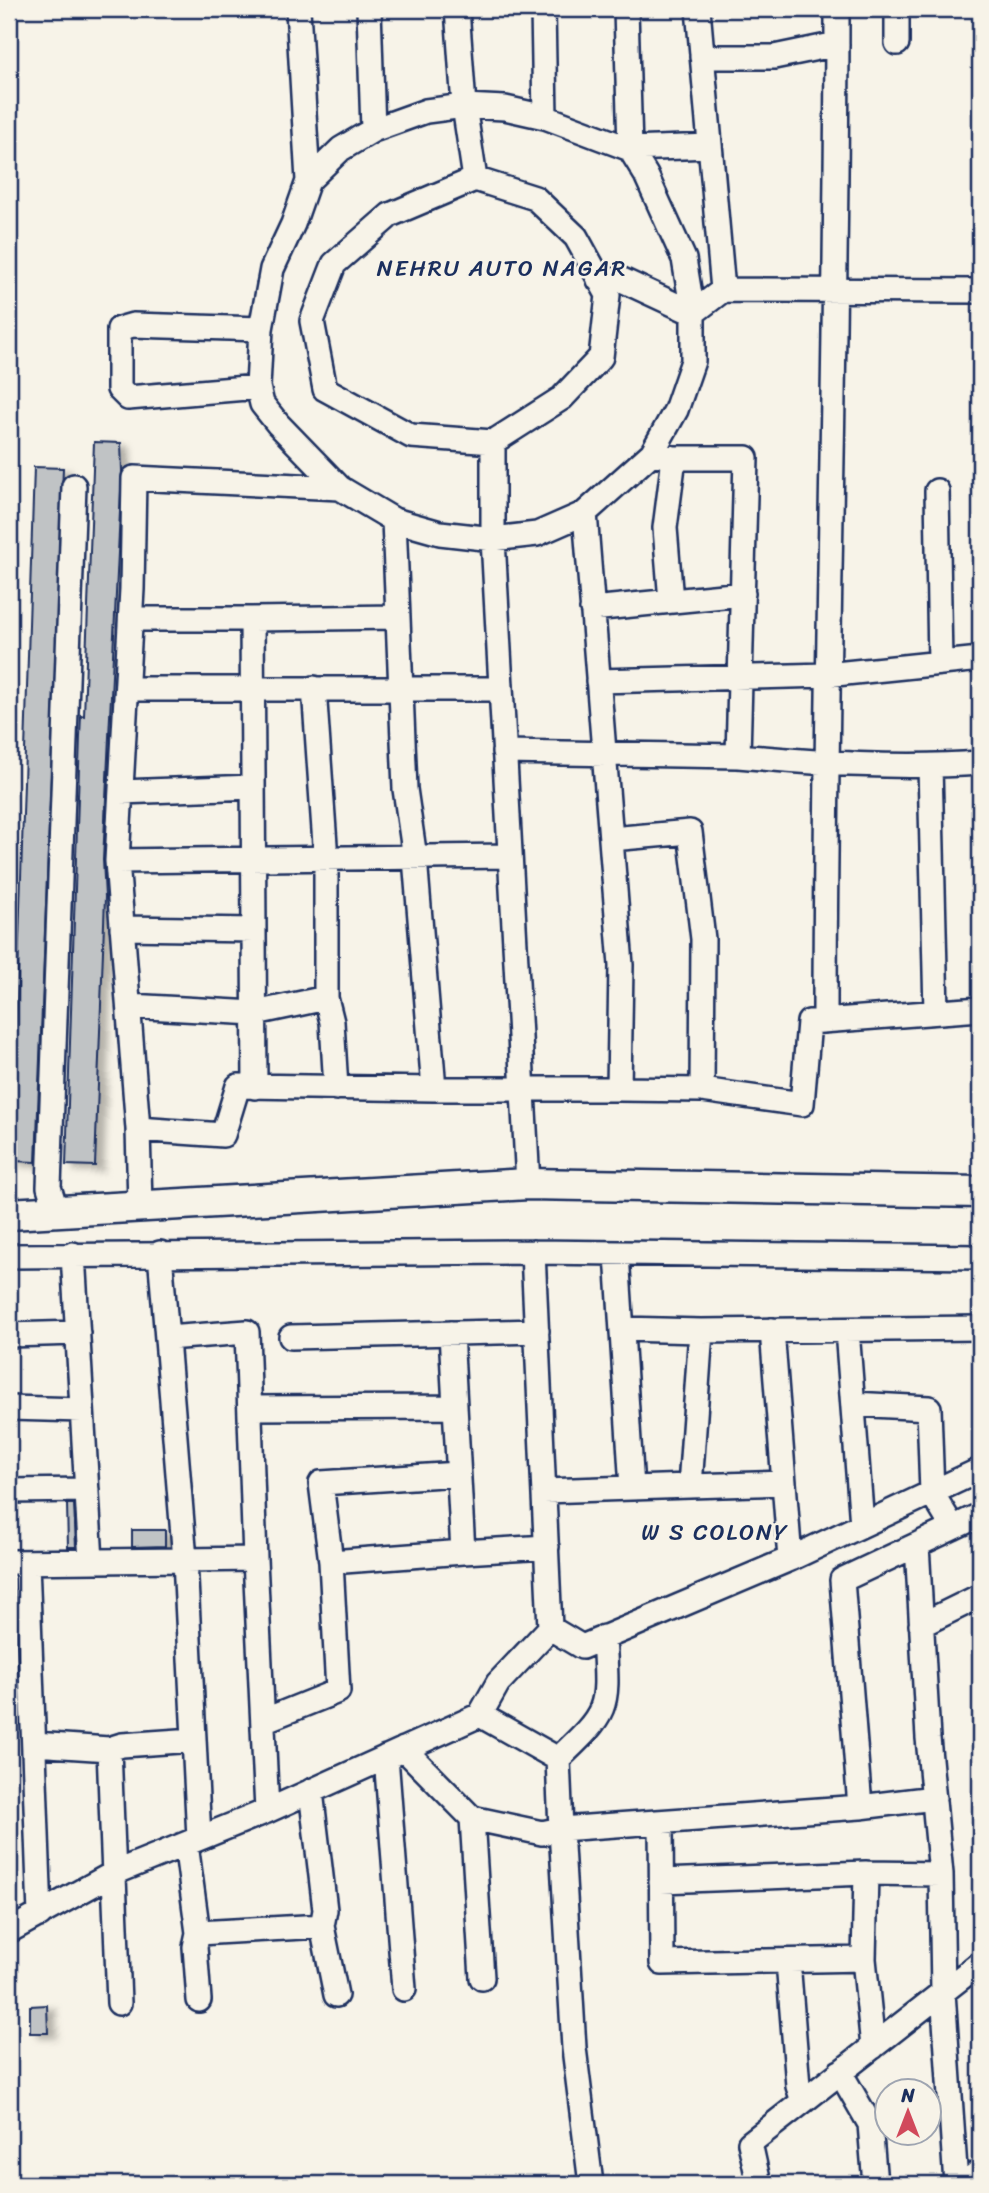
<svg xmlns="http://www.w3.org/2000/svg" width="989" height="2193" font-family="Sriracha,sans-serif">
  <defs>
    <filter id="shadow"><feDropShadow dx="8" dy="4.5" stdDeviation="3.5" flood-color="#0004"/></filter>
  </defs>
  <rect width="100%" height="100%" fill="#f7f3e8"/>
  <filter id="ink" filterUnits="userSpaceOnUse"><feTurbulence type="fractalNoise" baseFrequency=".0143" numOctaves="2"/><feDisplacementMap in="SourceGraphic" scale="14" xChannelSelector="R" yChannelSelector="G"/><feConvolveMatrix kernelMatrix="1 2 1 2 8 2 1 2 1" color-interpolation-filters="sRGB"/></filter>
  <g filter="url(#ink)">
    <path fill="#c0c3c5" stroke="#1b2f5e" stroke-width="2" filter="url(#shadow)" d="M 94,442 L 121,443 L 122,471 L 103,860 L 105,897 L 95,1166 L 66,1165 L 80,736 L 81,715 L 84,716 Z
      M 34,467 L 63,468 L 36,1162 L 12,1161 Z
      M 67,1504 L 74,1504 L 76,1547 L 68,1547 Z
      M 132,1530 L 165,1530 L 165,1546 L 132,1547 Z
      M 47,2005 L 48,2033 L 30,2033 L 30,2006 Z"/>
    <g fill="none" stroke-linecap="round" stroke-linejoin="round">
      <defs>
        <path id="minor" d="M 298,9 L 308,181
          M 369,9 L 373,130
          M 457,9 L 464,106 L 475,179
          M 543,9 L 545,117
          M 626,9 L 630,149 L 710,146
          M 698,9 L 723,290
          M 897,9 L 897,43
          M 702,57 L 774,57 L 837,44
          M 464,106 L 505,108 L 545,117 L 630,149 L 646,175 L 684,259 L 693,313 L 693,361 L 676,410 L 652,453 L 585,513 L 537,534 L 493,539 L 440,533 L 394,520 L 340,488 L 278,424 L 262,404 L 258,387 L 261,329 L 272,269 L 293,224 L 308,181 L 341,149 L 373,130 L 426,111 Z
          M 475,179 L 535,198 L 576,237 L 608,295 L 601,357 L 562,398 L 493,442 L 411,436 L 325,389 L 312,321 L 334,264 L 390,215 Z
          M 599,280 L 622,280 L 693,313 L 723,290 L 980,291
          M 258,387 L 128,398 L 119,389 L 119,329 L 133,325 L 261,329
          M 493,442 L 493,539 L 528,1184
          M 340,488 L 134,478 L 132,589 L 117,861 L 138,1129 L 223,1135 L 238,1086 L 434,1089
          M 937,491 L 940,663
          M 394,520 L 405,789 L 415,858 L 434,1089 L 619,1089 L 621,965 L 585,513
          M 671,601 L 665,528 L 674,458
          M 592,609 L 743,594
          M 131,619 L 252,619
          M 598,681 L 826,675 L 980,659
          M 314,688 L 326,859 L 326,998 L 332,1022 L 336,1088
          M 127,689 L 501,689
          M 504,752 L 738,756 L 746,458 L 674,458 L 652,453
          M 738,756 C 819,763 899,769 980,763
          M 930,766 L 936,1012
          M 121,792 L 253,787
          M 611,839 L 690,832 L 703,939 L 702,1090 L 619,1089
          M 117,861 L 509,856
          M 122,928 L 254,930
          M 129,1006 L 255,1013 L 326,998
          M 825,1021 C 825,683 837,346 837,9
          M 255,1087 L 252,619 L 396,617
          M 702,1090 L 802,1104 L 809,1022 L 980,1009
          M 138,1129 L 140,1205
          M 57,1213 L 49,1187 L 74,486
          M 73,1254 L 91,1561
          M 617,1254 L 632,1488
          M 9,1256 L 533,1252 L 980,1257
          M 622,1329 L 701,1331
          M 772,1330 L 790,1559
          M 847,1330 L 862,1525
          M 9,1335 L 78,1333
          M 291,1337 L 537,1331
          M 167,1338 L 247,1332 L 255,1559
          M 853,1404 L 929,1408 L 932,1493 L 953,1528
          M 9,1408 L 82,1410
          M 250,1408 L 455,1407
          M 690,1486 L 784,1483
          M 9,1491 L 87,1490
          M 544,1491 L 690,1486 L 701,1331 L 980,1328
          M 463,1552 L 547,1547
          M 9,1562 L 185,1560 L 160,1253
          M 27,1562 L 40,1915
          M 331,1562 L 321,1483 L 458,1474
          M 921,1625 L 980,1596
          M 550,1628 L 582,1647 L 790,1559 L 980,1470
          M 480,1715 L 558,1759
          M 263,1721 L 338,1691 L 331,1562 L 463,1552 L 451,1333
          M 34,1744 L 109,1749 L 122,1745 L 194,1740
          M 109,1749 L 119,2003
          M 404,1749 L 472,1818 L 542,1833 L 561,1829 L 558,1759 C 611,1709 608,1709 604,1637
          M 386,1757 L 404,1989
          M 311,1791 L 325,1910 L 322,1926 L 336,1995
          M 860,1807 L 934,1798
          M 472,1818 L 482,1978
          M 661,1822 L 662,1963 L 864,1959 L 866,1873 L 661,1881
          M 199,1838 L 185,1560 L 255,1559 L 267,1811
          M 186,1844 L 198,1933 L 195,1947 L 199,2000
          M 866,1873 L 941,1874 L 928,1738 L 917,1545
          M 941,1874 L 943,1992 L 956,2184
          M 9,1931 L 114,1873 L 267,1811 L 480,1715 L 498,1683 L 550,1628 L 533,1252
          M 198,1933 L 322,1926
          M 864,1959 L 873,2047
          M 788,1961 L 798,2086 L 803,2101
          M 840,2072 L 870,2124 L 875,2184
          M 591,2184 L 574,2048 L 561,1829 L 860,1807 L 842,1580 L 980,1515
          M 759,2184 L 750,2143 L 980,1963
          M 964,2184 L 980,2171"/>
        <path id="major" d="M 9,1214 L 528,1184 L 980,1192"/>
      </defs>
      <use href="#minor" stroke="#1b2f5e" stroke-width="28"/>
      <use href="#major" stroke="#1b2f5e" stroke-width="35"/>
      <use href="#minor" stroke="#f7f3e8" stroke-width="23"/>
      <use href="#major" stroke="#f7f3e8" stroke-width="30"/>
    </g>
  </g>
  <g text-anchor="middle" stroke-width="5" stroke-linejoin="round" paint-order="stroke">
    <g font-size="23" letter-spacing="2" fill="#1b2f5e" stroke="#f7f3e8">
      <text x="502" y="276">NEHRU AUTO NAGAR</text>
      <text x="715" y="1540">W S COLONY</text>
    </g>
  </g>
  <rect width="989" height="2193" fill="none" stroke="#f7f3e8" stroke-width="35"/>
  <rect x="18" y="18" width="954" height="2158" fill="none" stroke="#1b2f5e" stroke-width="2.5" filter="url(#ink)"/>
  <g transform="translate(908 2112)"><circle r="33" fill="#f7f3e8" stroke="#9fa5b1" stroke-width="2"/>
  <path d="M0-5L12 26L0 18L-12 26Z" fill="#d1495b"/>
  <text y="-10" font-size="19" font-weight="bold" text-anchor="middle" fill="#1b2f5e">N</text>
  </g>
</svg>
